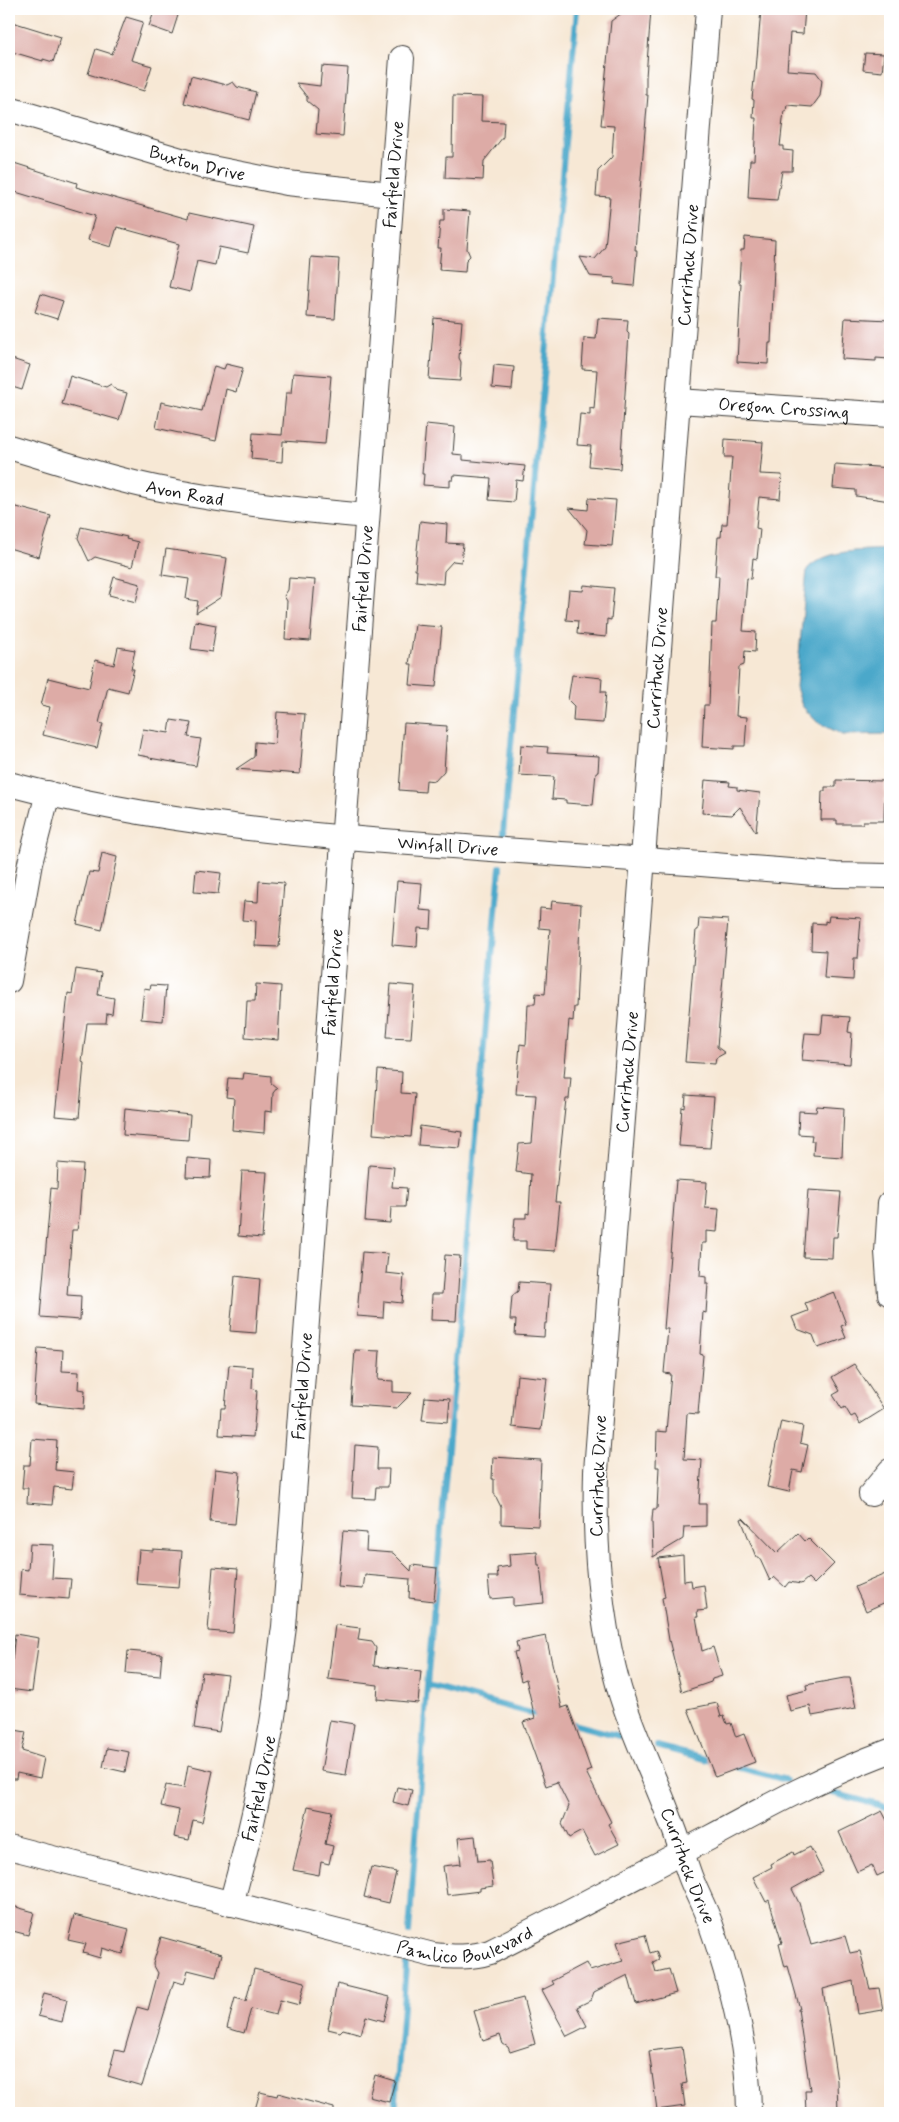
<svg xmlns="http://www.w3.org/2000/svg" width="899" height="2122" font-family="Mynerve,sans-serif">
  <rect width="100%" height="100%" fill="#fff"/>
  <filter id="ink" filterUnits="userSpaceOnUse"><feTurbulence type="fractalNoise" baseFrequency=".02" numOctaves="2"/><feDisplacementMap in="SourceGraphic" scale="10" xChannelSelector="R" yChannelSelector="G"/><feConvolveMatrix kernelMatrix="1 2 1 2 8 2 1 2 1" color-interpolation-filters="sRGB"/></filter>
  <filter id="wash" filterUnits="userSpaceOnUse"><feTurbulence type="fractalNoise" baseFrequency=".0096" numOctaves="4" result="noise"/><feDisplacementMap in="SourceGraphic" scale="20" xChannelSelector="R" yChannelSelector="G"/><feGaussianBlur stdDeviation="1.12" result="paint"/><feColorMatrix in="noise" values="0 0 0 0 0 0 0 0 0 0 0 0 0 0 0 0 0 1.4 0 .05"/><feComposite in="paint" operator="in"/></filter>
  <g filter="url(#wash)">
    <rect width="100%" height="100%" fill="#f7e8d5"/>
    <path fill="#4ca8ca" stroke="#346273" d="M 890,549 L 890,734 L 843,735 L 817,722 L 802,706 L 796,687 L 807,569 C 828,548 863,551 890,549 Z"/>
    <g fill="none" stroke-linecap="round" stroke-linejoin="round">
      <path stroke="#4ca8ca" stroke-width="6" d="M 503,834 L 577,9
        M 427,1685 L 542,1716
        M 566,1722 L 619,1736
        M 657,1746 L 716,1762
        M 733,1766 L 786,1780
        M 829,1792 L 890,1808
        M 409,1932 L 427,1685 L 500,867
        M 395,2113 L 406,1965"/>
    </g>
    <g id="blocks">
      <path fill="#ddaba6" d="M 155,9 L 180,9 L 172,34 L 149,26 Z
        M 623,9 L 651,9 L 646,77 L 646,95 L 648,95 L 635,250 L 637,250 L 634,286 L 614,284 L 615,278 L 590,276 L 580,257 L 595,259 L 605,247 L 610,197 L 596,196 L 598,171 L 612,157 L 614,126 L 601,125 L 611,21 L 622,13 Z
        M 761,9 L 805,9 L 803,34 L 790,33 L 787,70 L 816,72 L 822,80 L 820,96 L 812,107 L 787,105 L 786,111 L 784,111 L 780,146 L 783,146 L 783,150 L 793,151 L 792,171 L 782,171 L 777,200 L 748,198 L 750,160 L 754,160 L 756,118 L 753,118 L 754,100 L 752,99 L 755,70 L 756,70 Z
        M 126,17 L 143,22 L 131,60 L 152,66 L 144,91 L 88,74 L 96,49 L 112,54 Z
        M 9,21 L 61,37 L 53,62 L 43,59 L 43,61 L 9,51 Z
        M 865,53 L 884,54 L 882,72 L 863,70 Z
        M 322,66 L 348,68 L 343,136 L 316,134 L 318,110 L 307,101 L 307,97 L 296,83 L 320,86 Z
        M 191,76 L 227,85 L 233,82 L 237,87 L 256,92 L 249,120 L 184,103 Z
        M 453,96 L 482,97 L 481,121 L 504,122 L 503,137 L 484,161 L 483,180 L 445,178 L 446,157 L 452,157 Z
        M 14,163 L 77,183 L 76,187 L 188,219 L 189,213 L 254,227 L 248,253 L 219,247 L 215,265 L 197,261 L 190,292 L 169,287 L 179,244 L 117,227 L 111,247 L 88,240 L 95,216 L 9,190 L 9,164 L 13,165 Z
        M 444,209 L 470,211 L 467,249 L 470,256 L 466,260 L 465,272 L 439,270 L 441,248 L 438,248 L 440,221 L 444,221 Z
        M 745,237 L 775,240 L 771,343 L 769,343 L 768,364 L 737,362 L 741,283 L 739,283 L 741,250 L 744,250 Z
        M 311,257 L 339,259 L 335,319 L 307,317 Z
        M 41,294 L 63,301 L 57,319 L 35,312 Z
        M 434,318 L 462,321 L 459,358 L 461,362 L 460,381 L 429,379 Z
        M 598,318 L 628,320 L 627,331 L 629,333 L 620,469 L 589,466 L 591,446 L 577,445 L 580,414 L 590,415 L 590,408 L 594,409 L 597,370 L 582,369 L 584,338 L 596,339 Z
        M 845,318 L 890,320 L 889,359 L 876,358 L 876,361 L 842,359 Z
        M 9,358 L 30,365 L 22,390 L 9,386 Z
        M 226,364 L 243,368 L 236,392 L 226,389 L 216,441 L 156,428 L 161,402 L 202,411 L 214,366 L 224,369 Z
        M 494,365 L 514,367 L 512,390 L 492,388 Z
        M 293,373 L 331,376 L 325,444 L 283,441 L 282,462 L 251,459 L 253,433 L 282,435 L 286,393 L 291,393 Z
        M 70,376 L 106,387 L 111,384 L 116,390 L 127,393 L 119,420 L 62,404 Z
        M 426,424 L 455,427 L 453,454 L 463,455 L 463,460 L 525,466 L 523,481 L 516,480 L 514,502 L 489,500 L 491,478 L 454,475 L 453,480 L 450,480 L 450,487 L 423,485 L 424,474 L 422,474 Z
        M 725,439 L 763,442 L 760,474 L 782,475 L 780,499 L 759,497 L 756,528 L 760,529 L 757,559 L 753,558 L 751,579 L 747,578 L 743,631 L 756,632 L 755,652 L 745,651 L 744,665 L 739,667 L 736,716 L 747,717 L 745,746 L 734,746 L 734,749 L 702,747 L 704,705 L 709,705 L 712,623 L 716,623 L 719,576 L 715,576 L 718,537 L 721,537 L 722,524 L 727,524 L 732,457 L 724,457 Z
        M 835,464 L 890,468 L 890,501 L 856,496 L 856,490 L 833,488 Z
        M 589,498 L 616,500 L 612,546 L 585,544 L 587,530 L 569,508 L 588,510 Z
        M 9,505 L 51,516 L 39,557 L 9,548 Z
        M 420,521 L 447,524 L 446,543 L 463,544 L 461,562 L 453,561 L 444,571 L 443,584 L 416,581 L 417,570 L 415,570 Z
        M 81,527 L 127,537 L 126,539 L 138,542 L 132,567 L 95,557 L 89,561 L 78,538 Z
        M 166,549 L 227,558 L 221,597 L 196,613 L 198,601 L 186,599 L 189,579 L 162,575 Z
        M 114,577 L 140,584 L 136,602 L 109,595 Z
        M 289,578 L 315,580 L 310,641 L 285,639 L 287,601 L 284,596 L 288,590 Z
        M 584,585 L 614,588 L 611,620 L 607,619 L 606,637 L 577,634 L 578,621 L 566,620 L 569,590 L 583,591 Z
        M 195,621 L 216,625 L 212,652 L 191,649 Z
        M 415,625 L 442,627 L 436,687 L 410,685 L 412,664 L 409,664 Z
        M 118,647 L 135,650 L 131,669 L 134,669 L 128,692 L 108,687 L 99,723 L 103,724 L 97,748 L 43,735 L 50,707 L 41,705 L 48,678 L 89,688 L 95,660 L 114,665 Z
        M 572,675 L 602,678 L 601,692 L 606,692 L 603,723 L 573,721 L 574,706 L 568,700 Z
        M 277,712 L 305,714 L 300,774 L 236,769 L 254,757 L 255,742 L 275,744 Z
        M 171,720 L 191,723 L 188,737 L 201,739 L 196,766 L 149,758 L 149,757 L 138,755 L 143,729 L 169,733 Z
        M 404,723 L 447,726 L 444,771 L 435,781 L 426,780 L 425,792 L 399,790 Z
        M 521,745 L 548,747 L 547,753 L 599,756 L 598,772 L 596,772 L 593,805 L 566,803 L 566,800 L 552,799 L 554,777 L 519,775 Z
        M 705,780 L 730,782 L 729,786 L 737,787 L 737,790 L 760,793 L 756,832 L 740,807 L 732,815 L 702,813 Z
        M 836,780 L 885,781 L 884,821 L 863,821 L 863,824 L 837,824 L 837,820 L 821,820 L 822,791 L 825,791 L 825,787 L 836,787 Z
        M 102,853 L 117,857 L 102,930 L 77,924 L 89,872 L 98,873 Z
        M 196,870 L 221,873 L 218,894 L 194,892 Z
        M 259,881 L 284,883 L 279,947 L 255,946 L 256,921 L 242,920 L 244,901 L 258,902 Z
        M 397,881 L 422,883 L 420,910 L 432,911 L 431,929 L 418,928 L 417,947 L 392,945 Z
        M 552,901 L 581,904 L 576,1007 L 574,1007 L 573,1021 L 569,1020 L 564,1077 L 571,1077 L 569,1099 L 566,1099 L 555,1202 L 560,1202 L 555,1251 L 526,1249 L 526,1241 L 513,1241 L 515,1218 L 526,1218 L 526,1213 L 529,1214 L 531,1174 L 516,1172 L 519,1144 L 532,1143 L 536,1095 L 516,1094 L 520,1044 L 526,1045 L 528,1004 L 535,1004 L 536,993 L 545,994 L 550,929 L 539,928 L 540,908 L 551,909 Z
        M 829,916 L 861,918 L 858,958 L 854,958 L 853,980 L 824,978 L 826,951 L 811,950 L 812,923 L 825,924 L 825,921 L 828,922 Z
        M 699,918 L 728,920 L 717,1047 L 725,1053 L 716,1058 L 715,1064 L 685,1062 L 696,930 L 698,930 Z
        M 76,969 L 101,973 L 98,995 L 114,998 L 112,1014 L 107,1013 L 106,1023 L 87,1023 L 82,1062 L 84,1063 L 79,1118 L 55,1116 L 68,993 L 72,994 Z
        M 256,984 L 281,986 L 278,1040 L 245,1037 L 247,1001 L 255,1001 Z
        M 391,984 L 415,986 L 411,1038 L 387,1037 Z
        M 151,985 L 166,986 L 163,1021 L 141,1019 L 144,988 L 150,989 Z
        M 823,1015 L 850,1017 L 848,1032 L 852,1033 L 850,1064 L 802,1060 L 805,1033 L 821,1034 Z
        M 378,1070 L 402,1072 L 401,1093 L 415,1094 L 411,1137 L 373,1134 Z
        M 244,1073 L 271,1076 L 271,1083 L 277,1088 L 273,1093 L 272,1112 L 265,1111 L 264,1133 L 232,1130 L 234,1098 L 226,1097 L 228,1078 L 243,1079 Z
        M 686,1095 L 714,1097 L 710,1148 L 679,1146 L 682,1107 L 685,1108 Z
        M 817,1106 L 844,1108 L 842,1157 L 813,1155 L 814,1141 L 811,1141 L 812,1135 L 798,1134 L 799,1111 L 816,1112 Z
        M 125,1108 L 190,1115 L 188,1140 L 123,1135 Z
        M 420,1126 L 462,1132 L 460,1148 L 418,1145 Z
        M 187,1158 L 211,1160 L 210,1178 L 186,1177 Z
        M 58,1163 L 83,1165 L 79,1218 L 77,1230 L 72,1230 L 67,1295 L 81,1296 L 80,1320 L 40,1317 L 51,1188 L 57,1189 Z
        M 369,1165 L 394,1167 L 392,1187 L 407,1188 L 405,1207 L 391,1207 L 390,1223 L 365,1221 Z
        M 242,1171 L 267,1172 L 262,1238 L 238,1236 Z
        M 676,1180 L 707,1182 L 705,1208 L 719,1209 L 717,1232 L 706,1231 L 706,1243 L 702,1243 L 700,1276 L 706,1277 L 706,1284 L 708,1284 L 706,1313 L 703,1312 L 700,1354 L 703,1355 L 698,1414 L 687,1413 L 684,1459 L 702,1460 L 699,1504 L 706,1504 L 706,1526 L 684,1527 L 683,1539 L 653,1557 L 652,1520 L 653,1509 L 657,1509 L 659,1467 L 656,1467 L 657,1431 L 666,1432 L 671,1374 L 664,1373 L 668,1329 L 664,1329 Z
        M 808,1190 L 841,1192 L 837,1237 L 833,1237 L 832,1258 L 803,1257 Z
        M 362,1252 L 388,1254 L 386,1273 L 404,1275 L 402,1303 L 384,1301 L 383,1318 L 357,1316 Z
        M 445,1255 L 460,1256 L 456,1321 L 431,1320 L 432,1294 L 442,1294 Z
        M 235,1276 L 260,1279 L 256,1333 L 230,1331 Z
        M 519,1282 L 550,1284 L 547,1323 L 545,1323 L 544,1337 L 515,1335 L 516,1320 L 510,1320 L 512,1296 L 518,1291 Z
        M 834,1292 L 846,1324 L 841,1326 L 846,1338 L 818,1348 L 813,1335 L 797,1329 L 792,1317 L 808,1311 L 805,1303 Z
        M 38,1348 L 63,1350 L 62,1371 L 79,1372 L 78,1389 L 85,1390 L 84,1409 L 34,1404 Z
        M 355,1350 L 380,1351 L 378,1380 L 393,1381 L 393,1392 L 412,1393 L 397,1408 L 351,1405 Z
        M 854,1364 L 884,1409 L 860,1424 L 855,1415 L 851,1417 L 845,1407 L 842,1409 L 833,1395 L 840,1391 L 832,1377 Z
        M 229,1365 L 253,1367 L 252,1388 L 257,1390 L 253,1437 L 219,1435 L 221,1408 L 225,1408 Z
        M 517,1375 L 547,1378 L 541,1430 L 512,1427 Z
        M 425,1397 L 450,1399 L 448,1422 L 422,1420 Z
        M 781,1421 L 803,1426 L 800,1443 L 808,1445 L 802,1472 L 793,1470 L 789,1492 L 767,1487 Z
        M 32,1439 L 57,1441 L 55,1470 L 74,1472 L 72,1489 L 54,1487 L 52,1505 L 27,1503 L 28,1488 L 22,1488 L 24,1465 L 30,1465 Z
        M 355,1445 L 378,1447 L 377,1469 L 389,1469 L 388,1487 L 376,1487 L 375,1499 L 352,1498 Z
        M 493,1457 L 541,1460 L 538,1526 L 501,1524 L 501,1507 L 494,1493 L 494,1479 L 492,1479 Z
        M 215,1469 L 240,1472 L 235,1524 L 210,1522 Z
        M 743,1518 L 777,1553 L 798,1533 L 805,1541 L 808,1538 L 834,1564 L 814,1584 L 808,1578 L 801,1584 L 789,1582 L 785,1587 L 774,1577 L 770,1581 L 759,1557 L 756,1557 L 741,1519 Z
        M 343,1531 L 367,1533 L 366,1551 L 393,1553 L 411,1571 L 412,1565 L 437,1568 L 434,1601 L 409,1598 L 410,1579 L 365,1575 L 363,1589 L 338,1587 Z
        M 30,1544 L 54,1545 L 52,1578 L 71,1579 L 69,1599 L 19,1595 L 21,1569 L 28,1570 Z
        M 153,1549 L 182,1551 L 179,1587 L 136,1584 L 139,1550 L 153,1551 Z
        M 537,1552 L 538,1565 L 540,1565 L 544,1603 L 513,1606 L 513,1597 L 490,1599 L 488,1577 L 498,1577 L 497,1568 L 510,1566 L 509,1554 Z
        M 683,1555 L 684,1581 L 691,1580 L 692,1587 L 704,1585 L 707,1610 L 697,1611 L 698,1617 L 696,1617 L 702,1651 L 713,1647 L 722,1676 L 712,1679 L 711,1682 L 682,1692 L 669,1640 L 662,1598 L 665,1597 L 658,1558 Z
        M 213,1567 L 238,1569 L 233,1633 L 208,1631 Z
        M 890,1572 L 890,1600 L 866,1611 L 855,1587 Z
        M 335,1625 L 360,1628 L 358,1640 L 372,1642 L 376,1648 L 374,1666 L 421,1671 L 418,1703 L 377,1699 L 378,1685 L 328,1679 Z
        M 15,1634 L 39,1638 L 32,1692 L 9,1689 Z
        M 546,1636 L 562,1708 L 568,1706 L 591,1770 L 586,1772 L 611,1822 L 608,1824 L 619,1844 L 595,1856 L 582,1831 L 569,1838 L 562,1824 L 569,1806 L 557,1782 L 546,1786 L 523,1722 L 535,1718 L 526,1679 L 521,1681 L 514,1652 L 518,1651 L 516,1642 Z
        M 128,1651 L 162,1654 L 160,1676 L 126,1673 Z
        M 202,1672 L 228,1675 L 219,1732 L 194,1728 Z
        M 844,1678 L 850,1678 L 856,1708 L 812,1716 L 810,1706 L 790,1711 L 786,1695 L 807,1690 L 806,1685 Z
        M 717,1703 L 721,1717 L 724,1716 L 727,1724 L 731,1723 L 736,1737 L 744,1734 L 755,1762 L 715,1777 L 688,1709 Z
        M 330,1720 L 354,1724 L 346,1775 L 321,1771 Z
        M 9,1729 L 26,1732 L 22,1751 L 44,1758 L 40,1778 L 17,1773 L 16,1779 L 9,1779 Z
        M 107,1748 L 129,1752 L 125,1772 L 103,1767 Z
        M 188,1765 L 213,1771 L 202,1822 L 193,1820 L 189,1840 L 174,1837 L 179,1810 L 161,1806 L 166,1785 L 184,1788 Z
        M 397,1787 L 412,1790 L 408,1806 L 393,1802 Z
        M 308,1806 L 332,1811 L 325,1844 L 333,1846 L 329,1864 L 321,1862 L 319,1875 L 293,1870 Z
        M 882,1811 L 890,1826 L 890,1870 L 877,1876 L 872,1865 L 857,1872 L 839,1832 Z
        M 475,1836 L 478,1861 L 490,1860 L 493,1886 L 480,1888 L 480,1891 L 447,1895 L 443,1866 L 461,1864 L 458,1838 Z
        M 810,1847 L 823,1872 L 792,1889 L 799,1903 L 811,1945 L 845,1936 L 850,1953 L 860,1951 L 870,1989 L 879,1988 L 883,2010 L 858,2014 L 853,1981 L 823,1989 L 837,2081 L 838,2113 L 806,2113 L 805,2090 L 810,2090 L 798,2009 L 800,2009 L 788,1966 L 785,1967 L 779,1944 L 782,1943 L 769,1900 L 766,1902 L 753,1877 L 772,1867 L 771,1864 L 793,1852 L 794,1855 Z
        M 371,1867 L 396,1872 L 389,1903 L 364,1897 Z
        M 9,1905 L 34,1912 L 28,1935 L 9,1930 Z
        M 74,1915 L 129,1929 L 123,1954 L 102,1948 L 100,1958 L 83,1953 L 86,1944 L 68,1940 Z
        M 645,1935 L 650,1953 L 656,1951 L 659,1959 L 653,1962 L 656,1972 L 669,1969 L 676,1993 L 636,2004 L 628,1975 L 594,1992 L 591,2000 L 577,2007 L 587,2026 L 567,2036 L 542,1990 L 554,1984 L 552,1981 L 586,1963 L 590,1971 L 623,1961 L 617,1942 Z
        M 161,1937 L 222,1954 L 216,1977 L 188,1970 L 184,1984 L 174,1981 L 142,2086 L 108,2076 L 115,2050 L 124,2052 L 137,2007 L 148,2010 L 158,1973 L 153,1964 Z
        M 254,1969 L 305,1982 L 299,2005 L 280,2000 L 276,2015 L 251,2009 L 244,2033 L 227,2028 L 235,1998 L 246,2001 Z
        M 337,1984 L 390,1997 L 384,2021 L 366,2016 L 361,2034 L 343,2029 L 340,2032 L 328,2029 Z
        M 44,1993 L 67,1999 L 62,2022 L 38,2016 Z
        M 523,1998 L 535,2044 L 510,2052 L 508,2047 L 503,2044 L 500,2035 L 483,2041 L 474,2011 Z
        M 682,2047 L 687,2083 L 682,2084 L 685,2106 L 657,2110 L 649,2051 Z
        M 375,2075 L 395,2081 L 389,2102 L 369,2097 Z
        M 260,2092 L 277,2096 L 278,2093 L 334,2108 L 334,2113 L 254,2113 Z"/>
    </g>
  </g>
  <g filter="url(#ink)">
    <use href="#blocks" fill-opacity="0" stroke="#3d3b38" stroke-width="1"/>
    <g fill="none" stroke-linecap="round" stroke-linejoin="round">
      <defs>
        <g id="minor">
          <path id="s1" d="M 708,9 L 596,1471 C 594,1545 599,1617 619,1688 C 632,1733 654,1775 670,1819 C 678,1837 683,1857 690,1876 C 696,1892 705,1908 711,1925 C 732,1985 749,2049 749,2113"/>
          <path id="s2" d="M 9,109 L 201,166 L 287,183 L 392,194"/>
          <path id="s3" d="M 678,401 L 890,415"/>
          <path id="s4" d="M 9,447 C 57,461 106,478 156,488 C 225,502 296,510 367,516"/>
          <path id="s5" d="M 9,784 C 153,822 303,836 452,846 C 580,856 708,863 836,875 L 890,876"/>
          <path d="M 9,981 L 30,863 L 48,793"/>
          <path d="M 890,1203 L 887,1252 L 890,1294"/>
          <path d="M 871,1494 L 890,1471"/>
          <path id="s6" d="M 9,1847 L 433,1955 C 454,1957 471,1958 490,1952 C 564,1915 636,1876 709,1838 C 768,1806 827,1774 890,1751"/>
          <path id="s7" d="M 231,1904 C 247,1846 261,1788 271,1729 C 277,1696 279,1661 284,1627 L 402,58"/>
        </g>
      </defs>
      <use href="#minor" stroke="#3d3b38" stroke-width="26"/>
      <use href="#minor" stroke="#fff" stroke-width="24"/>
    </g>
  </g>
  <g text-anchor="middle" stroke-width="4" stroke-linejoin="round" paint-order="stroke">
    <g font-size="18" fill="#1c1c1c" stroke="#fff">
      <text dy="6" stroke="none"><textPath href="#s2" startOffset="196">Buxton Drive</textPath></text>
      <text dy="6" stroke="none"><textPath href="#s7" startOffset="1739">Fairfield Drive</textPath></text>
      <text transform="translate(688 265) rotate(-86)" y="6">Currituck Drive</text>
      <text dy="6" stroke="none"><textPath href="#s3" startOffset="106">Oregon Crossing</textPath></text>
      <text dy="6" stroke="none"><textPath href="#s4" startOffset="182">Avon Road</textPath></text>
      <text dy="6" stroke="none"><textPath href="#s7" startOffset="1334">Fairfield Drive</textPath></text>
      <text transform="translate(657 668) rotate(-86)" y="6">Currituck Drive</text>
      <text dy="6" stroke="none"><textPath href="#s5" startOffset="444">Winfall Drive</textPath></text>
      <text dy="6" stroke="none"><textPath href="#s7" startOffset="929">Fairfield Drive</textPath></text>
      <text transform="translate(627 1072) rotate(-85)" y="6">Currituck Drive</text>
      <text dy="6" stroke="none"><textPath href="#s7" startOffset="524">Fairfield Drive</textPath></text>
      <text transform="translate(598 1476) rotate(-88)" y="6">Currituck Drive</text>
      <text dy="6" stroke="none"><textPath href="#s7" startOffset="119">Fairfield Drive</textPath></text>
      <text dy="6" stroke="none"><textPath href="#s1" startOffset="1876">Currituck Drive</textPath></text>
      <text dy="6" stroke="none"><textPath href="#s6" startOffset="471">Pamlico Boulevard</textPath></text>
    </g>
  </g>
  <rect width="899" height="2122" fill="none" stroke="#fff" stroke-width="30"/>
</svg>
